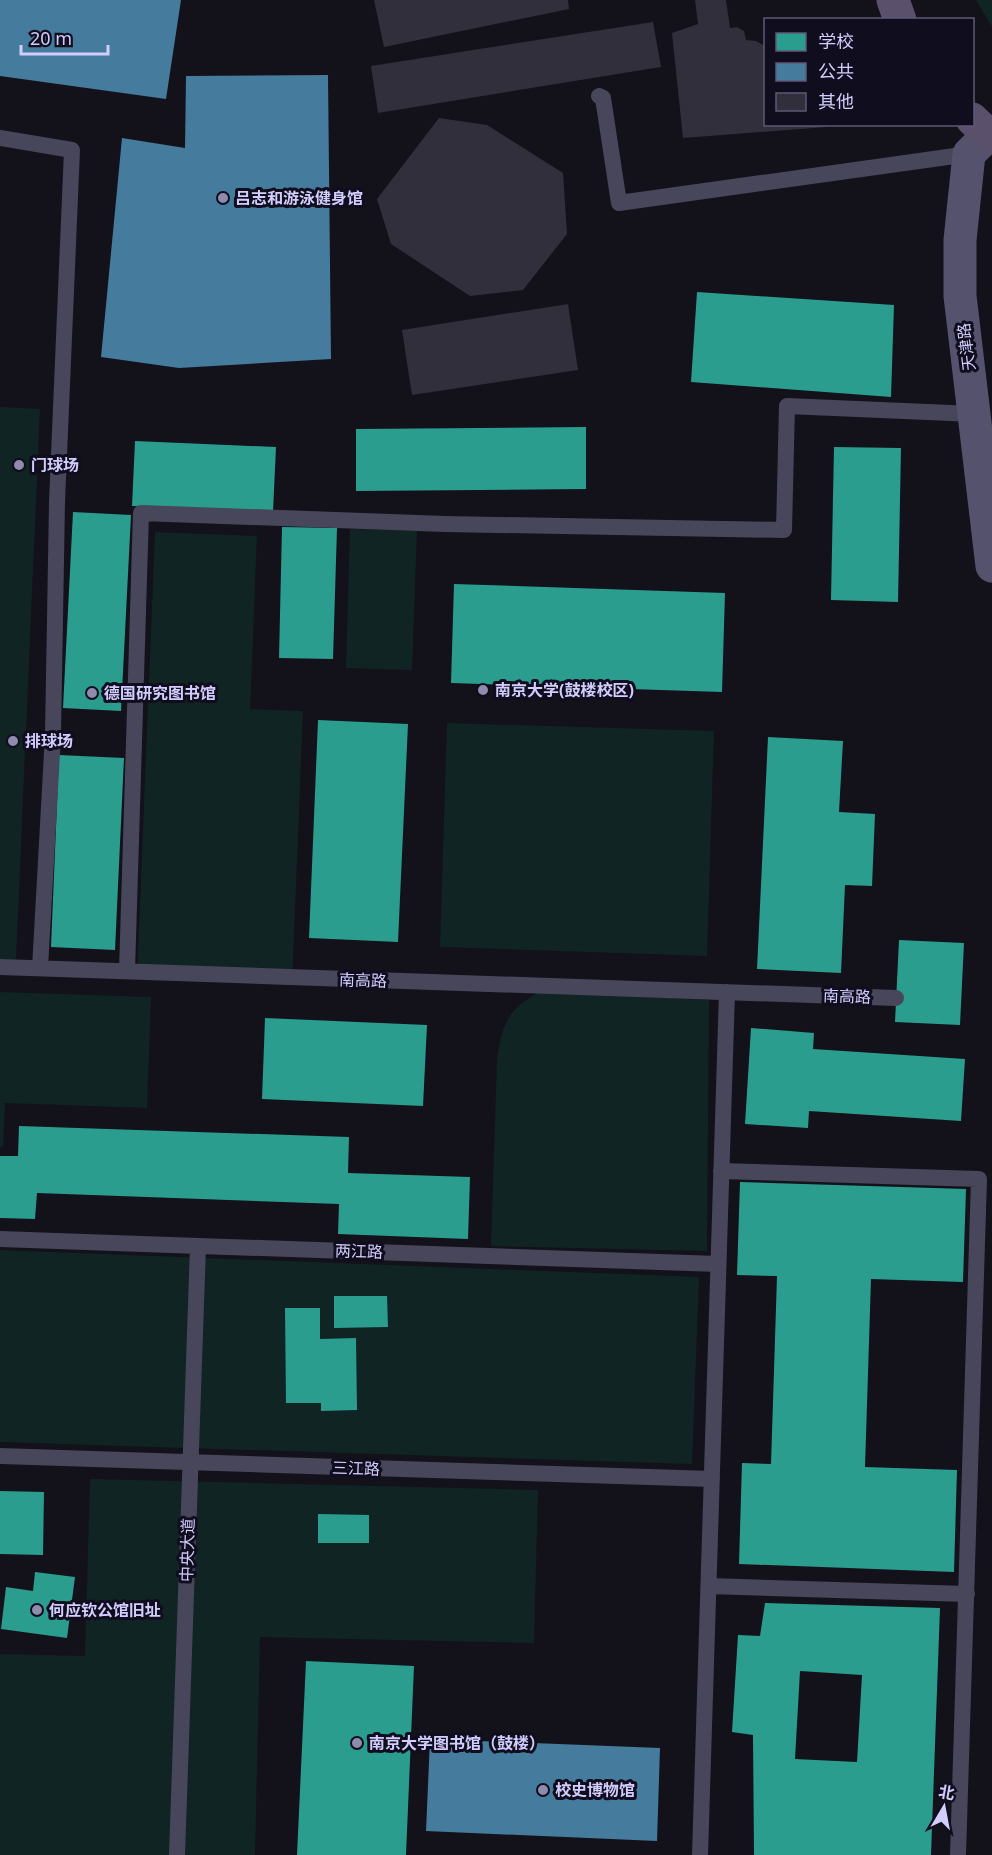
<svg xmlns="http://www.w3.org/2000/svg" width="992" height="1855" font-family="'Noto Sans','Noto Sans SC',sans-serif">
  <rect width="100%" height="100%" fill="#13111a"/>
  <path fill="#112424" d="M 976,0 L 992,0 L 992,27 Z
    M 0,407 L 40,409 L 16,960 L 0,959 Z
    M 350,529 L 417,531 L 412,670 L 346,668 Z
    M 155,532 L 257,536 L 250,709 L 303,711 L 292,985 L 137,979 Z
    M 447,723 L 714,731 L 707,956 L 440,947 Z
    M 541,991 L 709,1000 L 707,1251 L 491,1246 L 497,1058 C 503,1021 508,1009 541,991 Z
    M 0,992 L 151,997 L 147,1108 L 5,1103 L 3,1147 L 0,1147 Z
    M 0,1250 L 699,1277 L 692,1464 L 0,1442 Z
    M 90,1479 L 538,1490 L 534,1643 L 260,1637 L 255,1855 L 0,1855 L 0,1654 L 85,1656 Z"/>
  <path fill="#2a9d8f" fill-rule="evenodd" d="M 697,292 L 894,305 L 891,397 L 691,382 Z
    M 586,427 L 586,489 L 356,491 L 356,429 Z
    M 135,441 L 276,447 L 273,512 L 132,506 Z
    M 834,447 L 901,448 L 898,602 L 831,600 Z
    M 73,512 L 131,515 L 121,711 L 63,708 Z
    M 282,527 L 337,528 L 333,659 L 279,658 Z
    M 454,584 L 725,593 L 722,692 L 451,683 Z
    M 318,720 L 408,724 L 398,942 L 309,938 Z
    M 768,737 L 843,741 L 839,812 L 875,814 L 872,886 L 845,885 L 841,973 L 757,969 Z
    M 59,755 L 124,758 L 115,950 L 51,947 Z
    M 899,940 L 964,943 L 960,1025 L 895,1022 Z
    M 265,1018 L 427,1025 L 423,1106 L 262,1099 Z
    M 751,1028 L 814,1033 L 813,1049 L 965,1059 L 961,1121 L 809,1111 L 808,1128 L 745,1124 Z
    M 19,1126 L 349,1137 L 348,1173 L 470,1177 L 468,1239 L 338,1234 L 339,1204 L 37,1193 L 35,1219 L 0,1218 L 0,1156 L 18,1156 Z
    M 740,1182 L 966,1189 L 963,1282 L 871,1279 L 865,1467 L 957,1470 L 954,1572 L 739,1564 L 742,1463 L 771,1464 L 777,1276 L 737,1275 Z
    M 334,1296 L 387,1296 L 388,1327 L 334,1328 Z
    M 285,1308 L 320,1308 L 320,1339 L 356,1338 L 357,1410 L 321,1411 L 321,1403 L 286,1403 Z
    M 0,1491 L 44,1492 L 43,1555 L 0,1554 Z
    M 318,1514 L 369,1515 L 369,1543 L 318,1543 Z
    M 35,1572 L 75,1577 L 67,1638 L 1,1629 L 6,1587 L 33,1591 Z
    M 765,1603 L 940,1608 L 931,1855 L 754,1855 L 753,1735 L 732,1732 L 738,1635 L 760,1636 ZM 800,1671 L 862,1675 L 857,1762 L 795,1759 Z
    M 306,1661 L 414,1666 L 406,1855 L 297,1855 Z"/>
  <path fill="#457b9d" d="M 0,0 L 181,0 L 166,99 L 0,76 Z
    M 328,75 L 331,359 L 179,368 L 101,357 L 122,138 L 185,148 L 186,76 Z
    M 430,1739 L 660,1748 L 657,1841 L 426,1831 Z"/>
  <path fill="#312f3c" d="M 374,0 L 568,0 L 569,9 L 384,47 Z
    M 695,0 L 726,0 L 730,28 L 737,27 L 744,31 L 746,40 L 756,41 L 765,46 L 766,124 L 826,124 L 826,127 L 683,138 L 672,33 L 698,24 Z
    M 653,22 L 661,67 L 378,113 L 371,66 Z
    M 439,118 L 487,125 L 563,173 L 567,234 L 523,290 L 470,296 L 391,244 L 377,199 Z
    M 568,304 L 578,370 L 412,395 L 402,330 Z"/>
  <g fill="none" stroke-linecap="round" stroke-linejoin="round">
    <path stroke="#47465b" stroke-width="16" d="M 599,96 L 603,98 L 619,203 L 969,154
      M 0,138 L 72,150 L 57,502 L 53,735 L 40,968
      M 0,967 L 896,998
      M 127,971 L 141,513 L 445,524 L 784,530 L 787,406 L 974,414
      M 721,1171 L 979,1179 L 958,1855
      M 0,1239 L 718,1264
      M 0,1456 L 712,1479
      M 709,1586 L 967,1594
      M 177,1855 L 198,1246
      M 700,1855 L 727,992"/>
    <path stroke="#54526d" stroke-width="33" d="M 988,135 L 969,154 L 960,240 L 960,296 L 992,566"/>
    <path stroke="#5a506c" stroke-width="33" d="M 893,0 L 900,20
      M 972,119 L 992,138"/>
  </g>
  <g fill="#8f8bad" stroke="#100d1e" stroke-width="2">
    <circle cx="223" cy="198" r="6"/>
    <circle cx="19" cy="465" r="6"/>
    <circle cx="483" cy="690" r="6"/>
    <circle cx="92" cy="693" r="6"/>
    <circle cx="13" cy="741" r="6"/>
    <circle cx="37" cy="1610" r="6"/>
    <circle cx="357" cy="1743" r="6"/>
    <circle cx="543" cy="1790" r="6"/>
  </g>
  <g text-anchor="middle" stroke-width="6" stroke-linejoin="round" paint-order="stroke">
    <g font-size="16" font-weight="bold" fill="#d2cdfc" stroke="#100d1e" text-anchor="start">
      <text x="235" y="204">吕志和游泳健身馆</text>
      <text x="31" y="471">门球场</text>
      <text x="495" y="696">南京大学(鼓楼校区)</text>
      <text x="104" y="699">德国研究图书馆</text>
      <text x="25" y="747">排球场</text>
      <text x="49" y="1616">何应钦公馆旧址</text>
      <text x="369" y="1749">南京大学图书馆（鼓楼）</text>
      <text x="555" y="1796">校史博物馆</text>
    </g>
    <g font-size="16" fill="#d2cdfc" stroke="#100d1e">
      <text transform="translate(966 347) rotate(-97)" y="6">天津路</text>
      <text transform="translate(363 980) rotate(2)" y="6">南高路</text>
      <text transform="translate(847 996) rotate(2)" y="6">南高路</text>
      <text transform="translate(359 1251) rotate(2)" y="6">两江路</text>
      <text transform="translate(356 1468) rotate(2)" y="6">三江路</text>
      <text transform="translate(187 1550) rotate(-88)" y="6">中央大道</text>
    </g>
  </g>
  <rect x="764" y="18" width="210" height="108" fill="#100d1e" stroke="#5e5a77" stroke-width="1.5"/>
  <rect x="776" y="33" width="30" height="18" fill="#2a9d8f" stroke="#5e5a77" stroke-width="1.5"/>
  <text x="818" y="48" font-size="18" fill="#d2cdfc">学校</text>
  <rect x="776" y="63" width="30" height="18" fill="#457b9d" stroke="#5e5a77" stroke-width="1.5"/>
  <text x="818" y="78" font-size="18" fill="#d2cdfc">公共</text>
  <rect x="776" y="93" width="30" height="18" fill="#312f3c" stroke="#5e5a77" stroke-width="1.5"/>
  <text x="818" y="108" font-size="18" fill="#d2cdfc">其他</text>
  <g transform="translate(944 1807) rotate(10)" stroke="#100d1e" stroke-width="4.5" paint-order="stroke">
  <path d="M0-4.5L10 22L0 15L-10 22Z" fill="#d2cdfc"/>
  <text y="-9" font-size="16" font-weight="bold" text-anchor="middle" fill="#d2cdfc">北</text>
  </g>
  <path d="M21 45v9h87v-9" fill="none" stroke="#d2cdfc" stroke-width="3"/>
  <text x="30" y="45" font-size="18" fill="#d2cdfc" stroke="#100d1e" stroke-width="4.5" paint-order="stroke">20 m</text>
</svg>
